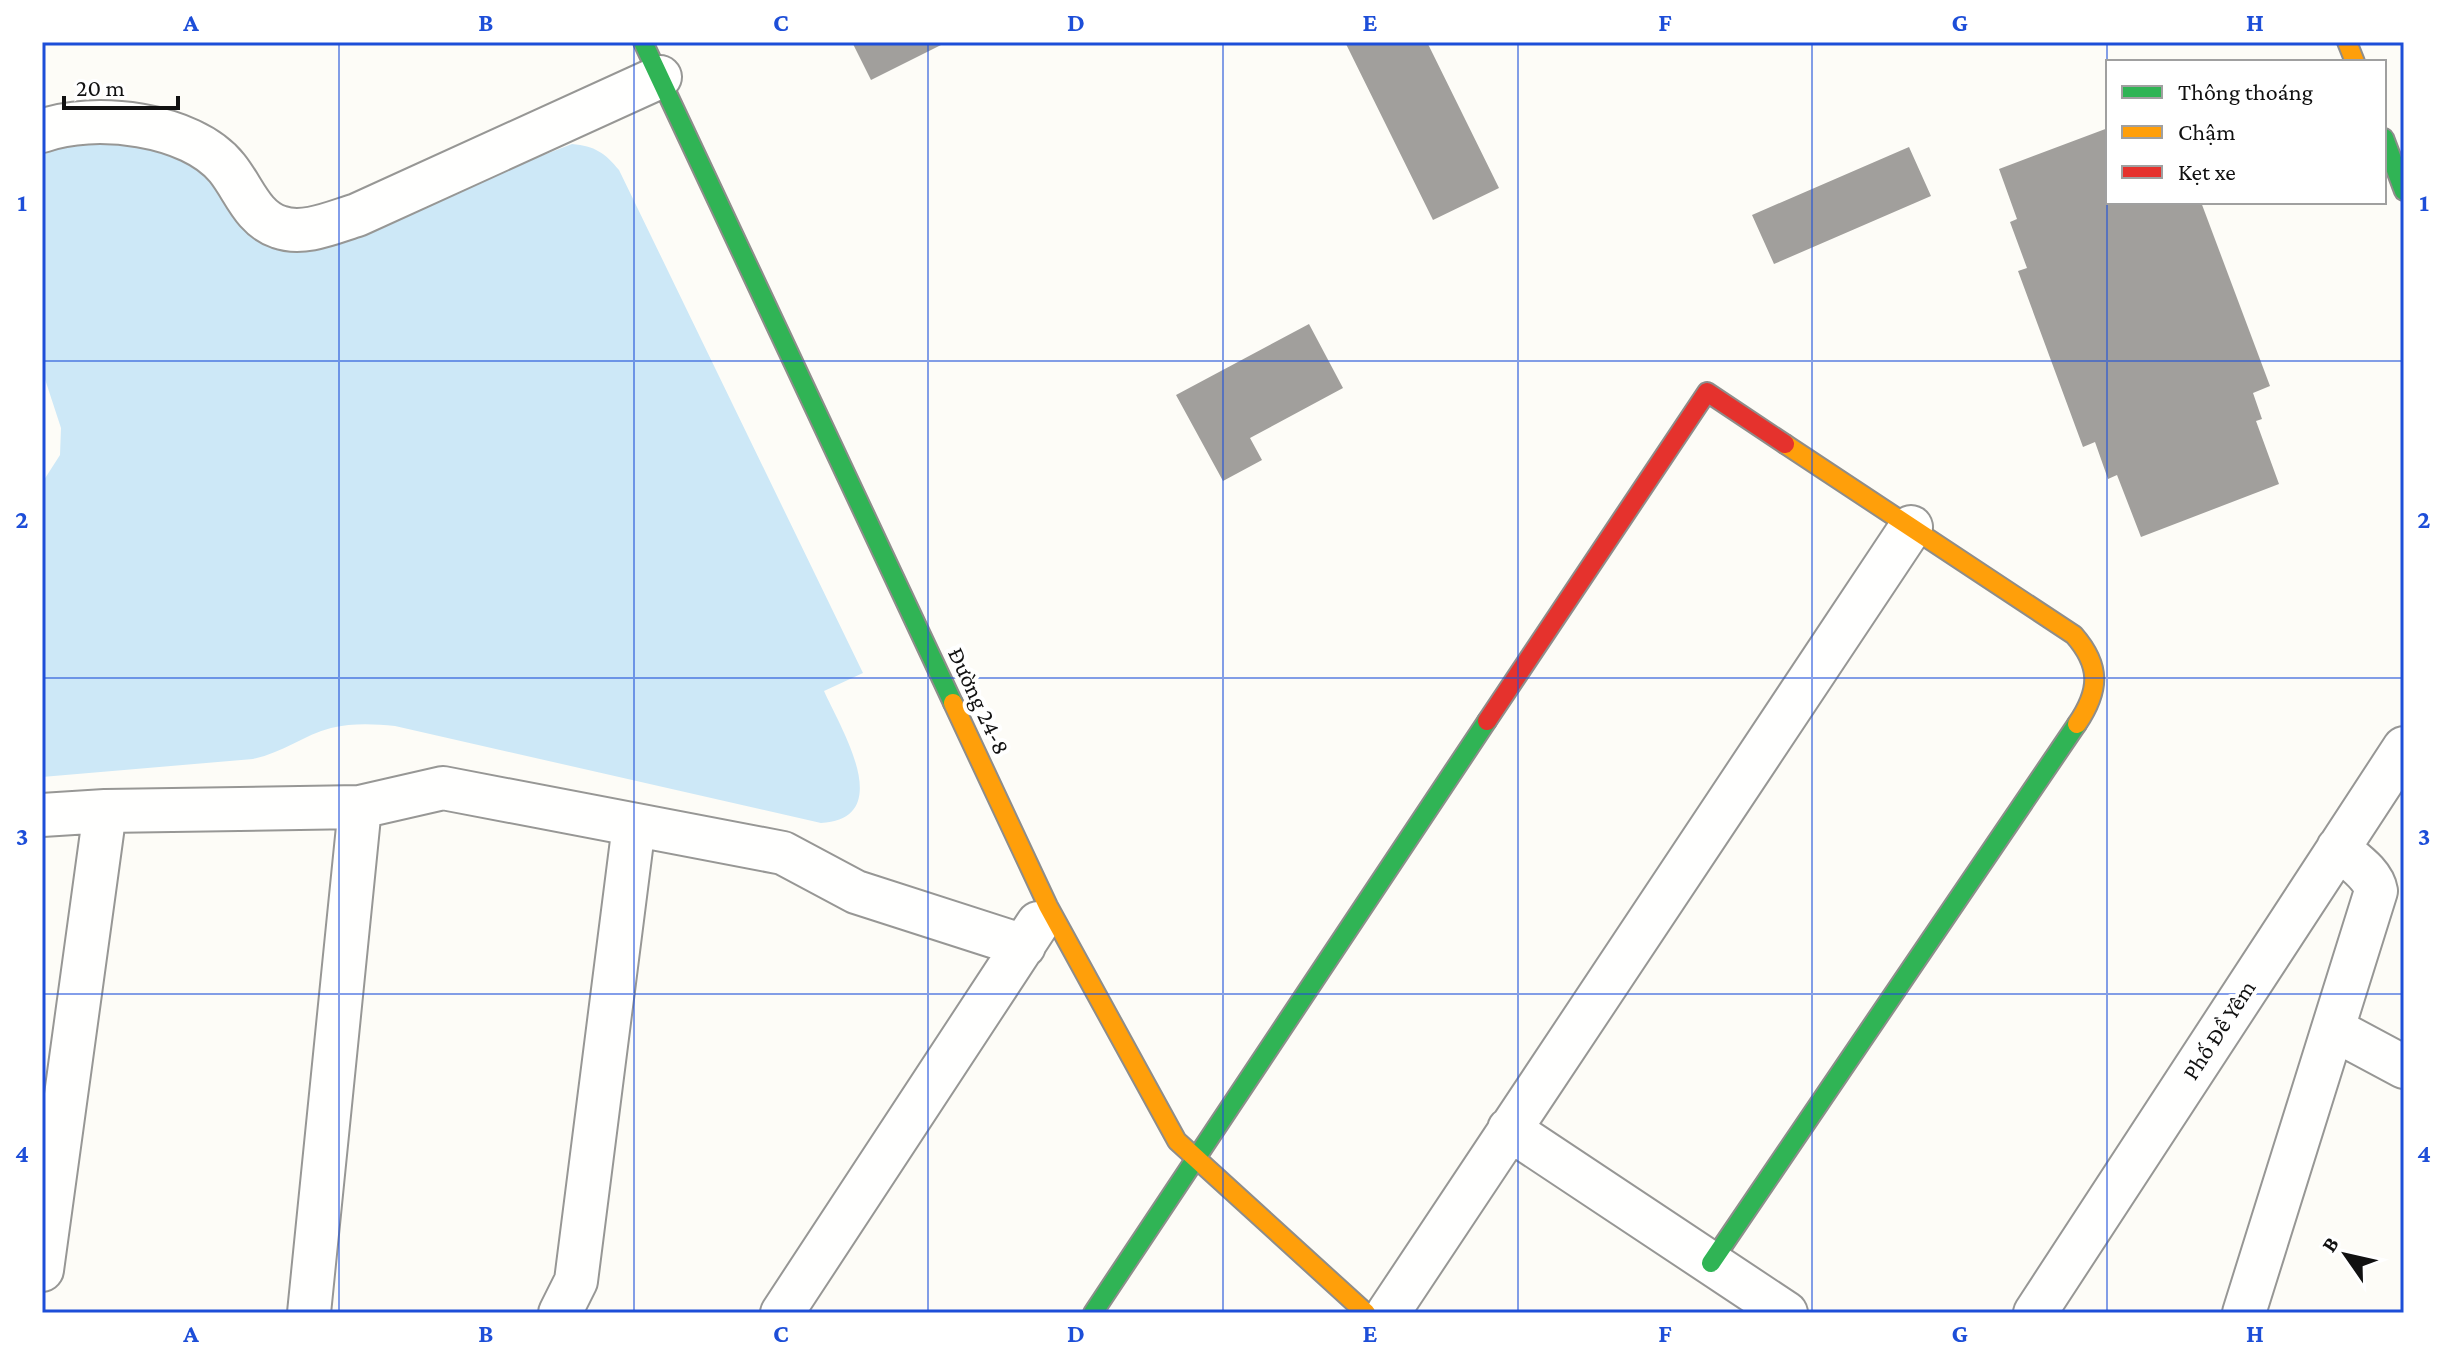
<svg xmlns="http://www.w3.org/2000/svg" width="2446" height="1355" font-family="'Crimson Pro',serif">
  <rect width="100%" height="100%" fill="#fdfcf7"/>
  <path fill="#cde8f7" d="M 85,137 L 171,150 L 202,170 L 224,199 L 305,247 L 572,144 C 595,146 605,153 619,170 L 863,673 L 824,691 C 841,729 897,818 821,823 L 395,726 C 373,724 353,723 331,728 C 304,735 282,753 253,759 L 42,777 L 42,483 L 60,455 L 61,428 L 42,370 L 42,152 L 53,144 Z"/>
  <path fill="#a19f9c" d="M 852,42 L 947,42 L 871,80 Z
    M 1345,42 L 1427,42 L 1499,188 L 1433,220 Z
    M 2108,128 L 2108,202 L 2201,202 L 2270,386 L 2253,393 L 2262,419 L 2256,421 L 2279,484 L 2141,537 L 2117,475 L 2108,479 L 2095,442 L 2083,447 L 2018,271 L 2027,268 L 2010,222 L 2017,219 L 1999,169 Z
    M 1909,147 L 1931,196 L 1774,264 L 1752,215 Z
    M 1309,324 L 1343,388 L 1250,438 L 1262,460 L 1223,481 L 1176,395 Z"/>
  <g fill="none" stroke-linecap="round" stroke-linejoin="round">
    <defs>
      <path id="street" d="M 42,131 C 93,112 191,123 227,168 C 244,189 252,218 279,227 C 304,236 334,222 357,215 L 660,77
        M 42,815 L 105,811 L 360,807 L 443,788 L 783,853 L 856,892 L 1024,946
        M 2333,1029 L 2404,1067
        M 1509,1129 L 1786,1313
        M 42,1270 L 105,811
        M 309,1313 L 360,807
        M 560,1313 L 576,1281 L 634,825
        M 782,1313 L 1038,923
        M 1388,1313 L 1911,527
        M 2035,1313 L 2404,748
        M 2244,1313 L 2376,891 C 2373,873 2351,860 2338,848"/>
      <path id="fast" d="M 643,42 L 953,703
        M 2384,138 L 2404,191
        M 1711,1263 L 2077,724
        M 1093,1313 L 1487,721"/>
      <path id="slow" d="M 2347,42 L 2355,62
        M 1785,444 L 2074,635 C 2101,666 2100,690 2077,724
        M 953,703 L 1048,906 L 1177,1141 L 1366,1313"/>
      <path id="jam" d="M 1487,721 L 1707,392 L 1785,444"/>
    </defs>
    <use href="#street" stroke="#979795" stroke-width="46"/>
    <use href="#fast" stroke="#8e8d8b" stroke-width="22"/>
    <use href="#slow" stroke="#8e8d8b" stroke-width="22"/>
    <use href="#jam" stroke="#8e8d8b" stroke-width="22"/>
    <use href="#street" stroke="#fffffe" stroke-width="42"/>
    <use href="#fast" stroke="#30b455" stroke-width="18"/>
    <use href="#slow" stroke="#ff9f0a" stroke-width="18"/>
    <use href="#jam" stroke="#e5322d" stroke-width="18"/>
  </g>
  <path fill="none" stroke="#1d4ed8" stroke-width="2" stroke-opacity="0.55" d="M 339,42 L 339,1313M 634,42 L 634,1313M 928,42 L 928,1313M 1223,42 L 1223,1313M 1518,42 L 1518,1313M 1812,42 L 1812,1313M 2107,42 L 2107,1313M 42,361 L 2404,361M 42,678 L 2404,678M 42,994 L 2404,994"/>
  <g text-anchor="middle" stroke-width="8" stroke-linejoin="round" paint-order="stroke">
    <g font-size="24" fill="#111" stroke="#fff">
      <text transform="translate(979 701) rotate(65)" y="8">Đường 24-8</text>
      <text transform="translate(2219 1030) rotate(-57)" y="8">Phố Đề Yêm</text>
    </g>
  </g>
  <rect width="2446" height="1355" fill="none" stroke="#ffffff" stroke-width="88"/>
  <rect x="2106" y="60" width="280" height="144" fill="#ffffff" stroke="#a0a0a0" stroke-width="2"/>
  <rect x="2122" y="86" width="40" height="12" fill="#30b455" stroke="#a0a0a0" stroke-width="2"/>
  <text x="2178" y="100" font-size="24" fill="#111111">Thông thoáng</text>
  <rect x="2122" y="126" width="40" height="12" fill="#ff9f0a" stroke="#a0a0a0" stroke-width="2"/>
  <text x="2178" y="140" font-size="24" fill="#111111">Chậm</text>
  <rect x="2122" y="166" width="40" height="12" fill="#e5322d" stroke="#a0a0a0" stroke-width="2"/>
  <text x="2178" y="180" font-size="24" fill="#111111">Kẹt xe</text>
  <g transform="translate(2346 1255) rotate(304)" stroke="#ffffff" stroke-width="6" paint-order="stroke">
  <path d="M0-6L14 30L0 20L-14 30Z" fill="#111111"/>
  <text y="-12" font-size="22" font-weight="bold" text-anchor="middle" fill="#111111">B</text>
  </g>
  <path d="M64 96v12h114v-12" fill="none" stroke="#111111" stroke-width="4"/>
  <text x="76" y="96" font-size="24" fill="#111111" stroke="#ffffff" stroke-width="6" paint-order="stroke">20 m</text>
  <rect x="44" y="44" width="2358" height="1267" fill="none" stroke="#1d4ed8" stroke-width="3"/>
  <g font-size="26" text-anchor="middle" font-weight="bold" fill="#1d4ed8">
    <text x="191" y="31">A</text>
    <text x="486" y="31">B</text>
    <text x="781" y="31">C</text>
    <text x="1076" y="31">D</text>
    <text x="1370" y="31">E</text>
    <text x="1665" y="31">F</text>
    <text x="1960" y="31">G</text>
    <text x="2255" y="31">H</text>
    <text x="22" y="211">1</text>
    <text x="2424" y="211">1</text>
    <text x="22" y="528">2</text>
    <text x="2424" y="528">2</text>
    <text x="22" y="845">3</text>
    <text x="2424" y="845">3</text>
    <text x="22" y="1162">4</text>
    <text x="2424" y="1162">4</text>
    <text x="191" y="1342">A</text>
    <text x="486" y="1342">B</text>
    <text x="781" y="1342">C</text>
    <text x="1076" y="1342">D</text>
    <text x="1370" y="1342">E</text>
    <text x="1665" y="1342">F</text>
    <text x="1960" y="1342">G</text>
    <text x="2255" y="1342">H</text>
  </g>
</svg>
